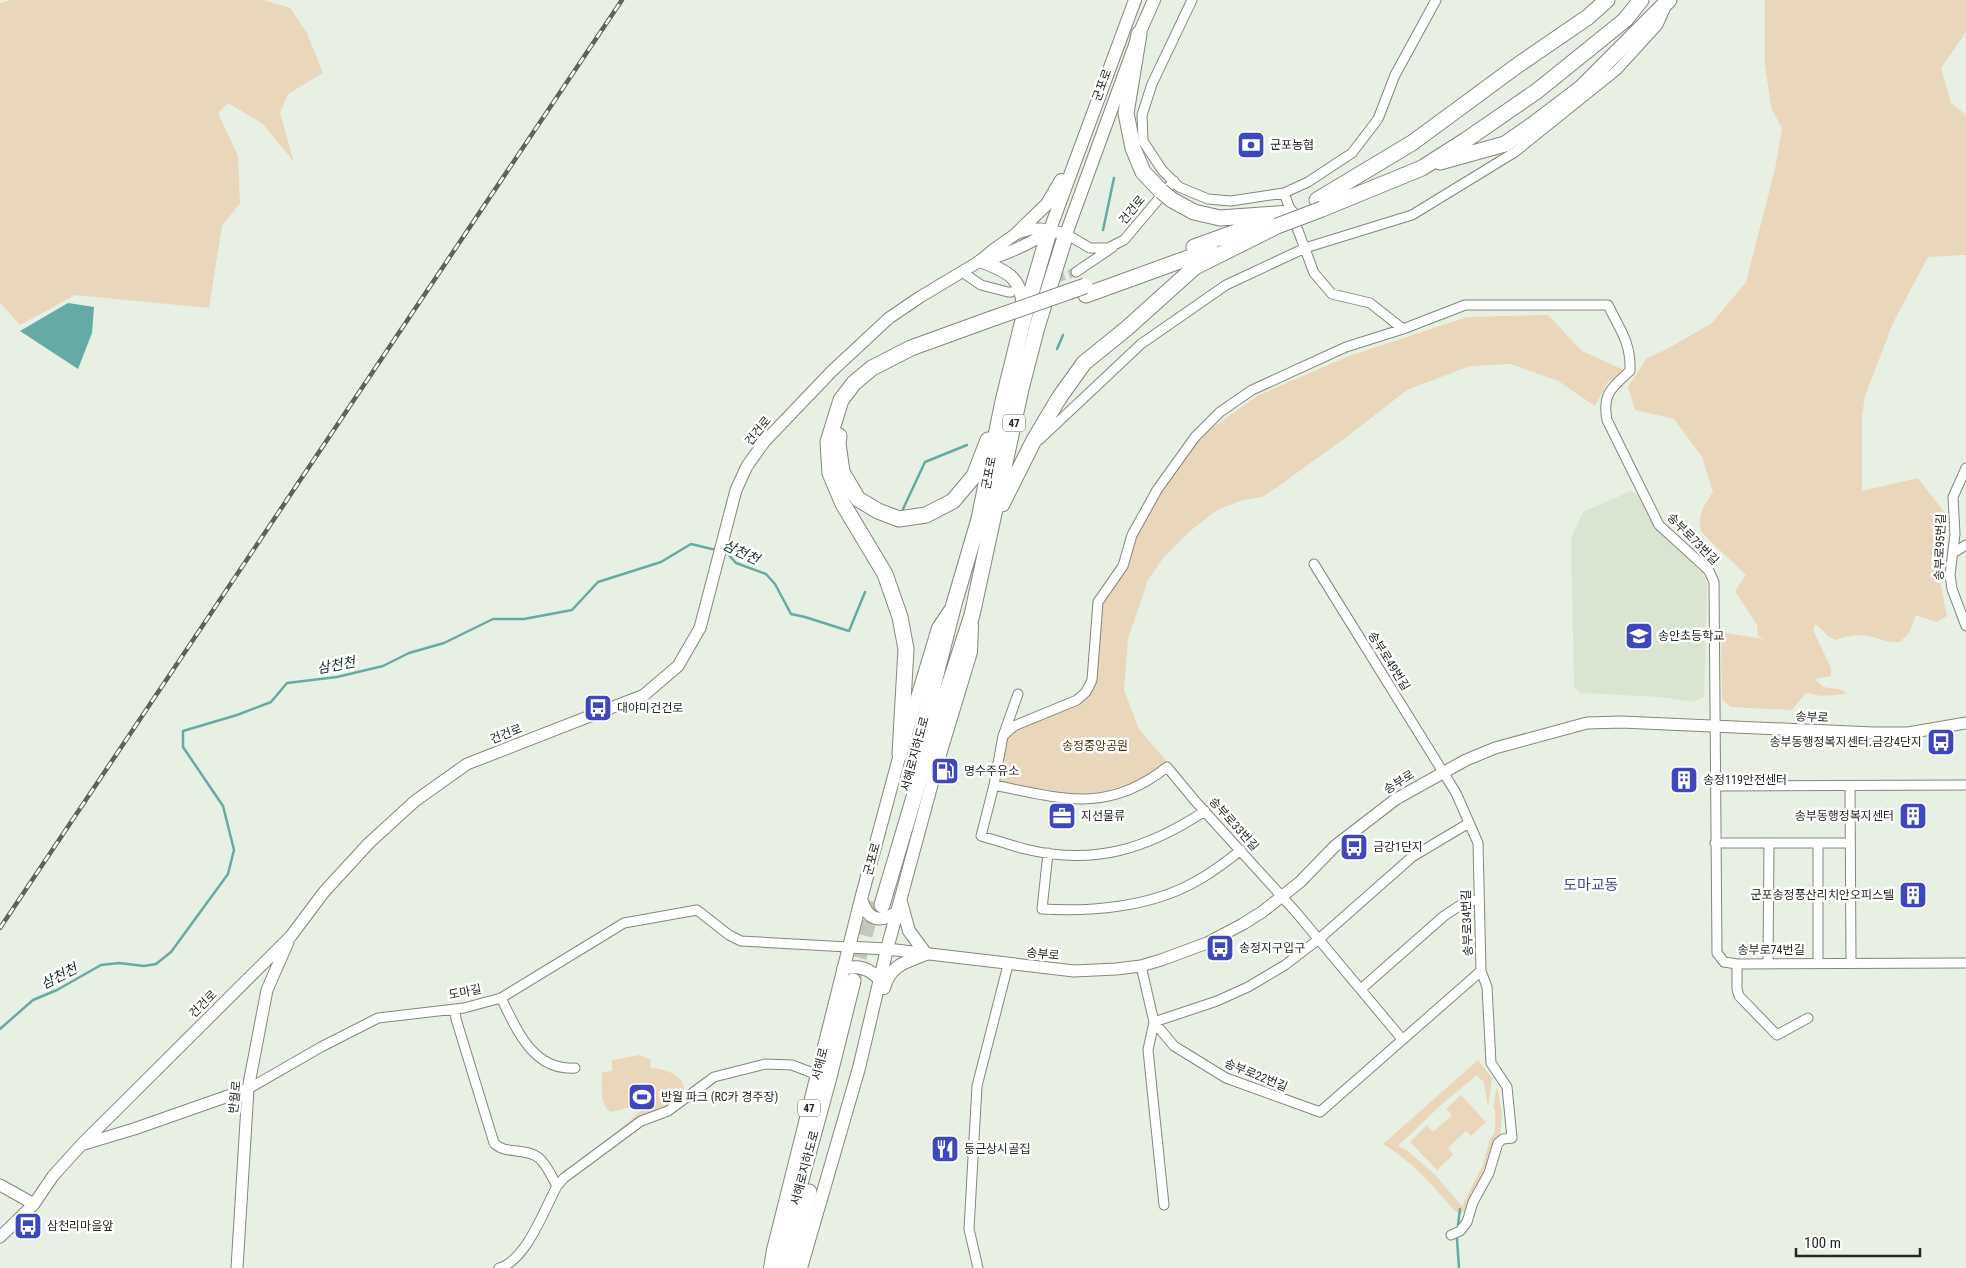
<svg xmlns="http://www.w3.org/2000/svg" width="1966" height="1268" font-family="'Roboto Condensed','Noto Sans KR',sans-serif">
  <rect width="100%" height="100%" fill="#e8f0e3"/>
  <path fill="#d9e5d1" d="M 1631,491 L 1638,495 L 1652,524 L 1703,574 L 1707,585 L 1704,697 L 1693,702 L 1661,697 L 1581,693 L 1574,687 L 1571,539 L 1583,512 Z"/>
  <path fill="#ead6bb" d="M 11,0 L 264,0 L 290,8 L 307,33 L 323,73 L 288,94 L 280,113 L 294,162 L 263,124 L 228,103 L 218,113 L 238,156 L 240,203 L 222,226 L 209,308 L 75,295 L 20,325 L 0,303 L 0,3 Z
    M 1765,0 L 1966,0 L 1966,32 L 1941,68 L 1951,103 L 1966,115 L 1966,255 L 1928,257 L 1893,323 L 1865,396 L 1862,416 L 1862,491 L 1918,478 L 1947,516 L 1940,581 L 1947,616 L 1936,622 L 1916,615 L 1909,633 L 1900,642 C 1884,643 1882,638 1868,636 C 1858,634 1845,636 1836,640 L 1828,636 L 1816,624 L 1813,630 L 1831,668 L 1831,676 L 1815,679 L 1823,687 L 1843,690 L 1846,694 L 1820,696 L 1810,693 L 1805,694 L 1792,710 L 1730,707 L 1722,699 L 1721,632 L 1764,639 L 1758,636 L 1757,625 L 1735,591 L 1746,575 L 1701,532 C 1697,516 1704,505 1713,492 L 1702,457 L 1674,419 L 1635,410 L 1628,387 L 1647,358 L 1667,349 L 1712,323 L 1746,282 L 1775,169 L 1782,129 L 1771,107 L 1765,65 Z
    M 1548,315 L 1582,351 L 1624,370 L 1607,383 L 1595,406 L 1558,381 L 1511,364 L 1470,366 L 1407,390 L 1348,436 L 1276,488 L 1262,497 L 1243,500 L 1217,510 L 1189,532 L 1163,558 L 1148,580 L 1128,639 L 1124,690 L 1139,729 L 1168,763 C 1136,786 1097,797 1058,794 C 1039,792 1019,785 1001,781 L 1006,739 L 1016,730 L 1081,703 L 1091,693 L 1097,680 L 1102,603 L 1127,569 L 1136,537 L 1159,493 L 1197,439 L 1257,396 L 1349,356 L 1467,317 Z
    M 640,1055 L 651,1060 L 650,1068 C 667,1068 694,1079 680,1100 L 616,1136 L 614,1134 L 644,1108 L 632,1107 L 610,1112 C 599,1104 602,1085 602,1072 L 612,1071 L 612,1060 Z
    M 1478,1060 L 1492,1078 L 1488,1107 L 1484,1083 L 1477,1075 L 1441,1105 L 1398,1146 L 1408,1151 L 1435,1175 L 1462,1206 L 1483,1164 L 1490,1139 L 1495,1132 L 1495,1109 L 1493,1108 L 1497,1085 L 1502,1115 L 1500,1135 L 1494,1142 L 1488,1167 L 1468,1209 L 1460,1214 L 1455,1211 C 1433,1186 1412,1161 1383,1144 Z
    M 1461,1095 L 1486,1122 L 1471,1136 L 1466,1131 L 1448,1148 L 1453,1155 L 1437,1170 L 1410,1142 L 1427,1125 L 1433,1132 L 1452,1115 L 1446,1109 Z"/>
  <path fill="#65aaa4" d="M 68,303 L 94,307 L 92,333 L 78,369 L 20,331 Z"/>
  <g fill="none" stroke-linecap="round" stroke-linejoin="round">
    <path stroke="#65aaa4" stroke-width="2.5" d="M 1103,230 L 1114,178
      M 1057,349 L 1063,335
      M 903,509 L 925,462 L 967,445
      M 724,552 L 728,554 L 736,563 L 766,574 L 775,584 L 791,614 L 805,617 L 849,631 L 865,592
      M 0,1029 L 33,1000 L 57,990 L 101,965 L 119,963 L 144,966 L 156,964 L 171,952 L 228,874 L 234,850 L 223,806 L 183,747 L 183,731 L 237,715 L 271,702 L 287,683 L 337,677 L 383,666 L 409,653 L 444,643 L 493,619 L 524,619 L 572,610 L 598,582 L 661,562 L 691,544 L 716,550
      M 1458,1225 L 1460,1209
      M 1457,1239 L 1459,1268"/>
    <path stroke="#c1c8bc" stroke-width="9" stroke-dasharray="9 4.5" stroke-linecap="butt" d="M 1030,286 L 1076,272"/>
    <path stroke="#c1c8bc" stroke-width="15" stroke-dasharray="15 8" stroke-linecap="butt" d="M 853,980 L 874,902"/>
    <defs>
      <path id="street" d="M 1192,0 L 1152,84 L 1142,115 L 1143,141 L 1162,170 L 1179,187 L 1208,199 L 1231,201 L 1284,193 L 1308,182 L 1352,153 L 1378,119 L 1395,75 L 1436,0
        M 1284,193 L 1314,273 L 1332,294 L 1370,303 L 1403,329
        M 1066,234 L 1090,248 L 1108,248 L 1124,240 L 1174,181
        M 962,272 L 981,285 L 1008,292 L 1011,292
        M 1076,272 L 1113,247
        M 1039,440 L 1141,344 L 1226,285 L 1305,248 L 1412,215 L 1515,152 L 1617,70 L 1658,25 L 1665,9
        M 1966,468 L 1953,497 L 1955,534 L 1950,575 L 1952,589 L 1966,626
        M 1953,553 L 1966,545
        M 1018,694 L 1003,736 L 994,785 L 981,836 C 995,840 1010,845 1025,849 C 1094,866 1147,849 1205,811
        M 1003,736 L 1014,726 L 1077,700 L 1086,692 L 1092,680 L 1098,602 L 1123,566 L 1132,535 L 1157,490 L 1195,437 L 1220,412 L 1252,390 L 1346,347 L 1403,329 L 1465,305 L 1608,305 C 1620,330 1631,342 1630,371 C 1612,387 1602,394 1607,420 L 1659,525 L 1705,567 L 1709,571 L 1714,582 L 1717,953 L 1724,962 L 1737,964 L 1966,963
        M 994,785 C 1062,799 1108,814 1167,767 L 1196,802 L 1295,911 L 1402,1039
        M 1715,786 L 1966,785
        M 1850,787 L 1851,963
        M 1715,843 L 1850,843
        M 1818,844 L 1818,963
        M 1048,853 L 1042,909 C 1091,912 1149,907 1193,883 C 1210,874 1226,862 1241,850
        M 1768,963 L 1769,843
        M 1737,964 L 1737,989 L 1739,996 L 1777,1035 L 1808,1018
        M 1141,966 L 1154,1022 L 1174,1046 L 1226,1078 L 1320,1112 L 1481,971 L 1478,843 L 1456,793 L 1314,564
        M 1361,989 L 1444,916 L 1462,904 L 1478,899
        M 501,998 C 517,1030 533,1071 575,1068
        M 455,1009 L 456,1019 L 494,1143 C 505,1155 526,1147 539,1158 C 547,1165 552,1177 557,1186
        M 248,1089 L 321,1047 L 378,1018 L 464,1008 L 501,998 L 624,923 L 697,910 L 729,935 L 741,941 L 848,947
        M 1164,1205 L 1148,1050 L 1154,1022 L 1217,1001 L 1248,987 L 1285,965 L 1319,939 L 1412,857 L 1469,823
        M 1451,1235 L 1460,1231 L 1467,1222 L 1473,1202 L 1489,1173 L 1498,1143 L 1503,1139 L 1512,1138 L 1507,1087 L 1491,1063 L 1487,987 L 1481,971
        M 499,1268 C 526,1261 544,1210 557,1186 L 564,1178 L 641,1121 L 668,1111 L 714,1077 L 765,1064 L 792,1065 L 818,1075
        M 978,1268 L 969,1229 L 977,1086 L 1008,965"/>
      <path id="secondary" d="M 982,261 C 1005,256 1028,244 1049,232
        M 848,947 L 887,949 L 1074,971 L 1116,969 L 1141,966 L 1161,960 L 1207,943 L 1243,924 L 1262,912 L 1300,882 L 1335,846 L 1396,799 L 1466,760 L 1495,748 L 1587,723 L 1621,722 L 1874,733 L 1908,733 L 1966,723
        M 84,1144 L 134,1129 L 248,1089
        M 0,1185 L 34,1204
        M 0,1237 L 34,1204 L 53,1176 L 82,1144 L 291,936 L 324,892 L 369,843 L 415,801 L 467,764 L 644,695 L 678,666 L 700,628 L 736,490 L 747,466 L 765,441 L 832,371 L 889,318 L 920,297 L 980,261 L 993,250 L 1017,233 L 1031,229 L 1041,229 L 1066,234
        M 237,1268 L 248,1089 L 267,990 L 288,942"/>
      <path id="primary" d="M 1049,232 L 1135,0
        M 1017,233 L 1047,204 L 1061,180
        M 1066,234 L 1139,34 L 1154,0
        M 980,261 C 1010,272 1023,279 1023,313
        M 861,899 C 868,921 879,923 898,912
        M 843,969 C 859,965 869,968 880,980
        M 884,988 C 890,965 906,962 926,954 L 909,931 L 901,902
        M 770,1268 L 773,1250 L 861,899 L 900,754 L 938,628 L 950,610
        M 801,1268 L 859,1068 L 887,949 L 938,761 L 971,652 L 972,625"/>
      <path id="highway" d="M 1139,34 L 1126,113 L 1133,148 L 1143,172 L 1161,191
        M 1440,162 L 1505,144 L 1535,123 L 1581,88 L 1669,0
        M 1172,200 L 1194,212 L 1220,218 L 1290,213
        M 1317,200 L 1412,143 L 1518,65 L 1588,17 L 1607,0
        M 1322,209 L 1422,168 L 1466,140 L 1537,91 L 1625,20 L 1641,0
        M 1194,247 L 1275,218
        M 1086,295 L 1210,250
        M 839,436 L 838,443 L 842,472 L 858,499 L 878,511 L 899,519 L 926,515 L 953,501 L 974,476 L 988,440
        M 1002,504 L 1034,440 L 1059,398 L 1084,363 L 1126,329 L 1195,267 L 1277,226
        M 900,754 L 906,649 L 900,617 L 885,574 L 843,504 L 830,473 L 828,442 L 841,400 L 854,383 L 872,368 L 911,348 L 991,319
        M 913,765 L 954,604 L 979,519 L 1003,401 L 1022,324 L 1049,232
        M 882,905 L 928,750 L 972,615 L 1021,389 L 1037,327 L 1066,234
        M 777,1268 L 829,1077 L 853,981
        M 789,1268 L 809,1192"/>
    </defs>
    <use href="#street" stroke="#81887c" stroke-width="11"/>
    <use href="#secondary" stroke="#81887c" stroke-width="13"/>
    <use href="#primary" stroke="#81887c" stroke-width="14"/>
    <use href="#highway" stroke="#81887c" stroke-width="17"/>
    <use href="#street" stroke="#fff" stroke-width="9"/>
    <use href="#secondary" stroke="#fff" stroke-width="11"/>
    <use href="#primary" stroke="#fff" stroke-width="12"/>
    <use href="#highway" stroke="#fff" stroke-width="15"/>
    <defs>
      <path id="rail" d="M 0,928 L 622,0"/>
    </defs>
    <use href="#rail" stroke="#5e625b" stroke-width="4.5"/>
    <use href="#rail" stroke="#fff" stroke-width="2.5" stroke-dasharray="8" stroke-linecap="butt"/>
    <defs>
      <path id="highway-bridge" d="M 1161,191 L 1172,200
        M 1277,226 L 1322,209
        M 991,319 L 1085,286"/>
    </defs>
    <use href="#highway-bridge" stroke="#81887c" stroke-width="17" stroke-linecap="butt"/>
    <use href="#highway-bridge" stroke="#fff" stroke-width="15"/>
  </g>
  <defs>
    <symbol id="bank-square" viewBox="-11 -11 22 22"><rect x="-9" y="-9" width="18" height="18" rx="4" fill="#3e48bc" stroke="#fff"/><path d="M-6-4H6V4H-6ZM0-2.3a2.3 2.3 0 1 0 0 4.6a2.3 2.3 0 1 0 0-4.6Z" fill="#fff"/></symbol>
    <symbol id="school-square" viewBox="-11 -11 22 22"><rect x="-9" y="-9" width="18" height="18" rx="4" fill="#3e48bc" stroke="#fff"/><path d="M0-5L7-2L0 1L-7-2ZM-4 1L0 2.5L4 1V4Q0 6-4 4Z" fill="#fff"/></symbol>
    <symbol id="bus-square" viewBox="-11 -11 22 22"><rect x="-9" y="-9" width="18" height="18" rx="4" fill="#3e48bc" stroke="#fff"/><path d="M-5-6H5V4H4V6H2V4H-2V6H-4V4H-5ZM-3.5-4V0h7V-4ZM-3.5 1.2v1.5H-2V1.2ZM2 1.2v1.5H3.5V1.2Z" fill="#fff"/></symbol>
    <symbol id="fuel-square" viewBox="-11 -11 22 22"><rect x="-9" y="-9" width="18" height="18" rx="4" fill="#3e48bc" stroke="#fff"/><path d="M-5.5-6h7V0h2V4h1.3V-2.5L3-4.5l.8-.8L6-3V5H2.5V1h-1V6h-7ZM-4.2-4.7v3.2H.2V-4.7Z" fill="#fff"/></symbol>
    <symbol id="building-square" viewBox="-11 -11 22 22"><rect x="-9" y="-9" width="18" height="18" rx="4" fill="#3e48bc" stroke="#fff"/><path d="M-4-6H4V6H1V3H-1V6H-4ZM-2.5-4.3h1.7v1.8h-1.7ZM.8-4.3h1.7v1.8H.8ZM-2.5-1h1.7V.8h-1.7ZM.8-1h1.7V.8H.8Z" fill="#fff"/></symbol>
    <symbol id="office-square" viewBox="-11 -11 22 22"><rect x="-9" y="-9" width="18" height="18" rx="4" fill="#3e48bc" stroke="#fff"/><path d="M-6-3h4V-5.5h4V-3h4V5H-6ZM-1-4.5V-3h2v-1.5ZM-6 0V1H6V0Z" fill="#fff"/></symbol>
    <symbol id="stadium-square" viewBox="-11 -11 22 22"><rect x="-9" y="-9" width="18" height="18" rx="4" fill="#3e48bc" stroke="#fff"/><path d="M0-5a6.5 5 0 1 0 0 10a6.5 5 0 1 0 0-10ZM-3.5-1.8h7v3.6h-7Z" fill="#fff"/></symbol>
    <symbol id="restaurant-square" viewBox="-11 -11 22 22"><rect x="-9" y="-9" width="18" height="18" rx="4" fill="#3e48bc" stroke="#fff"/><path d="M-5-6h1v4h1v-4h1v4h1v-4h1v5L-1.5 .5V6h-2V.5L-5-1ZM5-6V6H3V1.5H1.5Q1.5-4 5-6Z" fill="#fff"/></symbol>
  </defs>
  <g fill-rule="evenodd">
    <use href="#bank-square" x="1235" y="129" width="32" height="32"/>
    <use href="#school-square" x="1623" y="620" width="32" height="32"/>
    <use href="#bus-square" x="582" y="692" width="32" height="32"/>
    <use href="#bus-square" x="1925" y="726" width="32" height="32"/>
    <use href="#fuel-square" x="929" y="755" width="32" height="32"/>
    <use href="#building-square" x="1668" y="764" width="32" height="32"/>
    <use href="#office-square" x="1046" y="800" width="32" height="32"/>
    <use href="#building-square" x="1897" y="800" width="32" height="32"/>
    <use href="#bus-square" x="1338" y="831" width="32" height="32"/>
    <use href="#building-square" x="1897" y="879" width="32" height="32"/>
    <use href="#bus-square" x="1204" y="932" width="32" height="32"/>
    <use href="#stadium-square" x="626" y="1081" width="32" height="32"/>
    <use href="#restaurant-square" x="929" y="1133" width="32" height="32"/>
    <use href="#bus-square" x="12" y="1210" width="32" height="32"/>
  </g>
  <g text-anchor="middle" stroke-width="5" stroke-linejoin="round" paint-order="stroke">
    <g fill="#fff" stroke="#666864" stroke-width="1">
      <rect x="1003" y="414.5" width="22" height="17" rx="4"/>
      <rect x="798" y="1099.5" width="22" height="17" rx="4"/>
    </g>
    <g font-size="11" font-weight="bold" fill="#242722">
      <text x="1014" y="427">47</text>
      <text x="809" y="1112">47</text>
    </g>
    <g font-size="12" fill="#242722" stroke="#fff">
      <text transform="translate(1102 85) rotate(-70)" y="4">군포로</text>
      <text transform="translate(1132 210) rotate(-50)" y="4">건건로</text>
      <text transform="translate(758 431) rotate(-50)" y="4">건건로</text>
      <text transform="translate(989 473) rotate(-79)" y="4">군포로</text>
      <text transform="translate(1693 539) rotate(45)" y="4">송부로73번길</text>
      <text transform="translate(1940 547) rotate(-88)" y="4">송부로95번길</text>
      <text transform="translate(1389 661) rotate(58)" y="4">송부로49번길</text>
      <text transform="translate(1812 717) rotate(3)" y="4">송부로</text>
      <text transform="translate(506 734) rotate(-21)" y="4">건건로</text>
      <text transform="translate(915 754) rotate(-75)" y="4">서해로지하도로</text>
      <text transform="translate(1399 782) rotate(-32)" y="4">송부로</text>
      <text transform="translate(1234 824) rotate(48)" y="4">송부로33번길</text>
      <text transform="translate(872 859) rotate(-75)" y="4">군포로</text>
      <text transform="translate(1467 923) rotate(-92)" y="4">송부로34번길</text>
      <text x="1771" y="954">송부로74번길</text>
      <text transform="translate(1043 954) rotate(6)" y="4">송부로</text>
      <text transform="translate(465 992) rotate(-11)" y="4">도마길</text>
      <text transform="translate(203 1004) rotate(-45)" y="4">건건로</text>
      <text transform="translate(820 1064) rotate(-76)" y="4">서해로</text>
      <text transform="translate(1256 1075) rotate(22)" y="4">송부로22번길</text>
      <text transform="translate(235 1097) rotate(-84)" y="4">반월로</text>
      <text transform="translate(805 1168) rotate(-75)" y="4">서해로지하도로</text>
    </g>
    <g font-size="12" fill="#242722" stroke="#fff" text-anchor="start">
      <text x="1270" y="149">군포농협</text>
      <text x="1658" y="640">송안초등학교</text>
      <text x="617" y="712">대야미건건로</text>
      <text x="1922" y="746" text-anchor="end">송부동행정복지센터.금강4단지</text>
      <text x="964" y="775">명수주유소</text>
      <text x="1703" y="784">송정119안전센터</text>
      <text x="1081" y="820">지선물류</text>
      <text x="1894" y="820" text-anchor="end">송부동행정복지센터</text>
      <text x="1373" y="851">금강1단지</text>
      <text x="1894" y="899" text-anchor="end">군포송정풍산리치안오피스텔</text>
      <text x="1239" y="952">송정지구입구</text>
      <text x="661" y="1101">반월 파크 (RC카 경주장)</text>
      <text x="964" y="1153">둥근상시골집</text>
      <text x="47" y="1230">삼천리마을앞</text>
    </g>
    <g font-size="12" fill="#4b3510" stroke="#fff">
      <text x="1095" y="750">송정중앙공원</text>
    </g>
    <g font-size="14" font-style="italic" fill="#0e312e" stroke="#fff">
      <text transform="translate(741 552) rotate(25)" y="5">삼천천</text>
      <text transform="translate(336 665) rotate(-11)" y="5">삼천천</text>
      <text transform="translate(59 976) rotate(-27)" y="5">삼천천</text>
    </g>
    <g font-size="15" fill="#414d89" stroke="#fff">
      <text x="1591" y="890">도마교동</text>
    </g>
  </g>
  <path d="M1796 1248v8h124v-8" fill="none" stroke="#242722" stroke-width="2.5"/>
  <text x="1804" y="1248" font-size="15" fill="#242722" stroke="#ffffff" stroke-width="4" paint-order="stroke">100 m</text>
</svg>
